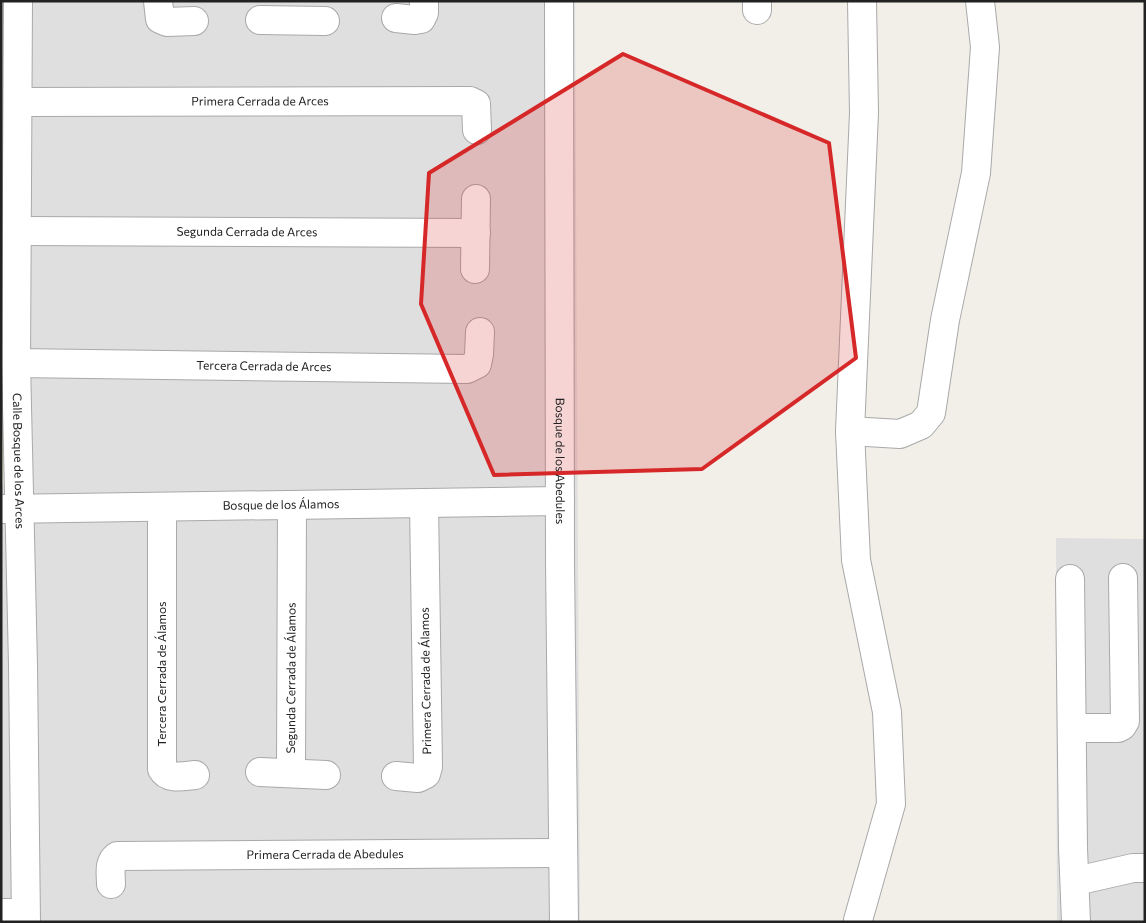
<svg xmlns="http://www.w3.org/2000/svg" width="1146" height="923" font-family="Commissioner,sans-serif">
  <rect width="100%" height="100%" fill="#f2efe9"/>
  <path fill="#e0dfdf" d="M 1,1 L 575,1 L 580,922 L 1,922 Z
    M 1056,538 L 1145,539 L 1145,922 L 1057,922 Z"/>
  <path fill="#ffffe5" d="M 1,270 L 5,270 L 3,485 L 1,485 Z"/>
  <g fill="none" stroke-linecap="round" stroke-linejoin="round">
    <defs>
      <g id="minor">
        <path id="s1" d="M 18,1 L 16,363 L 23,665 L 26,922"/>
        <path d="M 158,1 L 160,19 L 167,22 L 194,21"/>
        <path id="s2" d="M 559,1 L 560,562 L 564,922"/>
        <path d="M 757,1 L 757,10"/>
        <path d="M 396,18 L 415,20 L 421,19 L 424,13 L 424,1"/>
        <path d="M 260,20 L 325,21"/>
        <path id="s3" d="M 18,102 L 470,101 L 476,104 L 477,130"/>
        <path id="s4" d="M 17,231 L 476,233"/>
        <path d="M 475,269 L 476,199"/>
        <path id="s5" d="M 16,363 L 467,369 L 477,364 L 479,354 L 480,332"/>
        <path d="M 850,431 L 900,434 L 921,425 L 931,413 L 945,320 L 976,173 L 985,47 L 980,1"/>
        <path d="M 162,507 L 162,769 C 168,780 184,776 195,775"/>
        <path id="s6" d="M 1,509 L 560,501"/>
        <path d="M 1070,579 L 1073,848 L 1076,922"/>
        <path d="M 1072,728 L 1118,728 L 1122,726 L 1125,721 L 1123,578"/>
        <path d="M 260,772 L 326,775"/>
        <path id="s7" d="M 291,773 L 292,505"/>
        <path d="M 396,776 L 418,778 L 426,774 L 428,767 L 424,503"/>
        <path d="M 1076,881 L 1133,868 L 1145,868"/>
        <path id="s8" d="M 111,884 C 111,874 108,863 117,856 L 563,853"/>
        <path d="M 1,913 L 25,913"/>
        <path d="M 858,920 L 891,804 L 887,712 L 856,560 L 850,431 L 864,113 L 862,1"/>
      </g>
    </defs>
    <use href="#minor" stroke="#a9a9a9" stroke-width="30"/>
    <use href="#minor" stroke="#fff" stroke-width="28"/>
  </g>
  <path fill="#d62828" fill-opacity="0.2" stroke="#d62828" stroke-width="4" stroke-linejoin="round" d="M 623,54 L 829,143 L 856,358 L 702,469 L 494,475 L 421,304 L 429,173 Z"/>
  <g text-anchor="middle" stroke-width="4.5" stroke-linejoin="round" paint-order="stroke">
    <g font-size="12" fill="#222" stroke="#fff">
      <text dy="4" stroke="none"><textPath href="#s3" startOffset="242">Primera Cerrada de Arces</textPath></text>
      <text dy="4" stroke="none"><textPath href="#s4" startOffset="230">Segunda Cerrada de Arces</textPath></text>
      <text dy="4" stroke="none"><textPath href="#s5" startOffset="248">Tercera Cerrada de Arces</textPath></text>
      <text dy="4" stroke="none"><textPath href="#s1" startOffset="460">Calle Bosque de los Arces</textPath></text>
      <text dy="4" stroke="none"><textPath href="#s2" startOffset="460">Bosque de los Abedules</textPath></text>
      <text dy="4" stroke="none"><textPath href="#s6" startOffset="280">Bosque de los Álamos</textPath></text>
      <text transform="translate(162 674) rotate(-90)" y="4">Tercera Cerrada de Álamos</text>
      <text dy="4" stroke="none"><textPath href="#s7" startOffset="95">Segunda Cerrada de Álamos</textPath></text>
      <text transform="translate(426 681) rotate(-91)" y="4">Primera Cerrada de Álamos</text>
      <text dy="4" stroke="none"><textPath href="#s8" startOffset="238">Primera Cerrada de Abedules</textPath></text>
    </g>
  </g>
  <rect width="1146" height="923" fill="none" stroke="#222222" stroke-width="5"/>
</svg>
